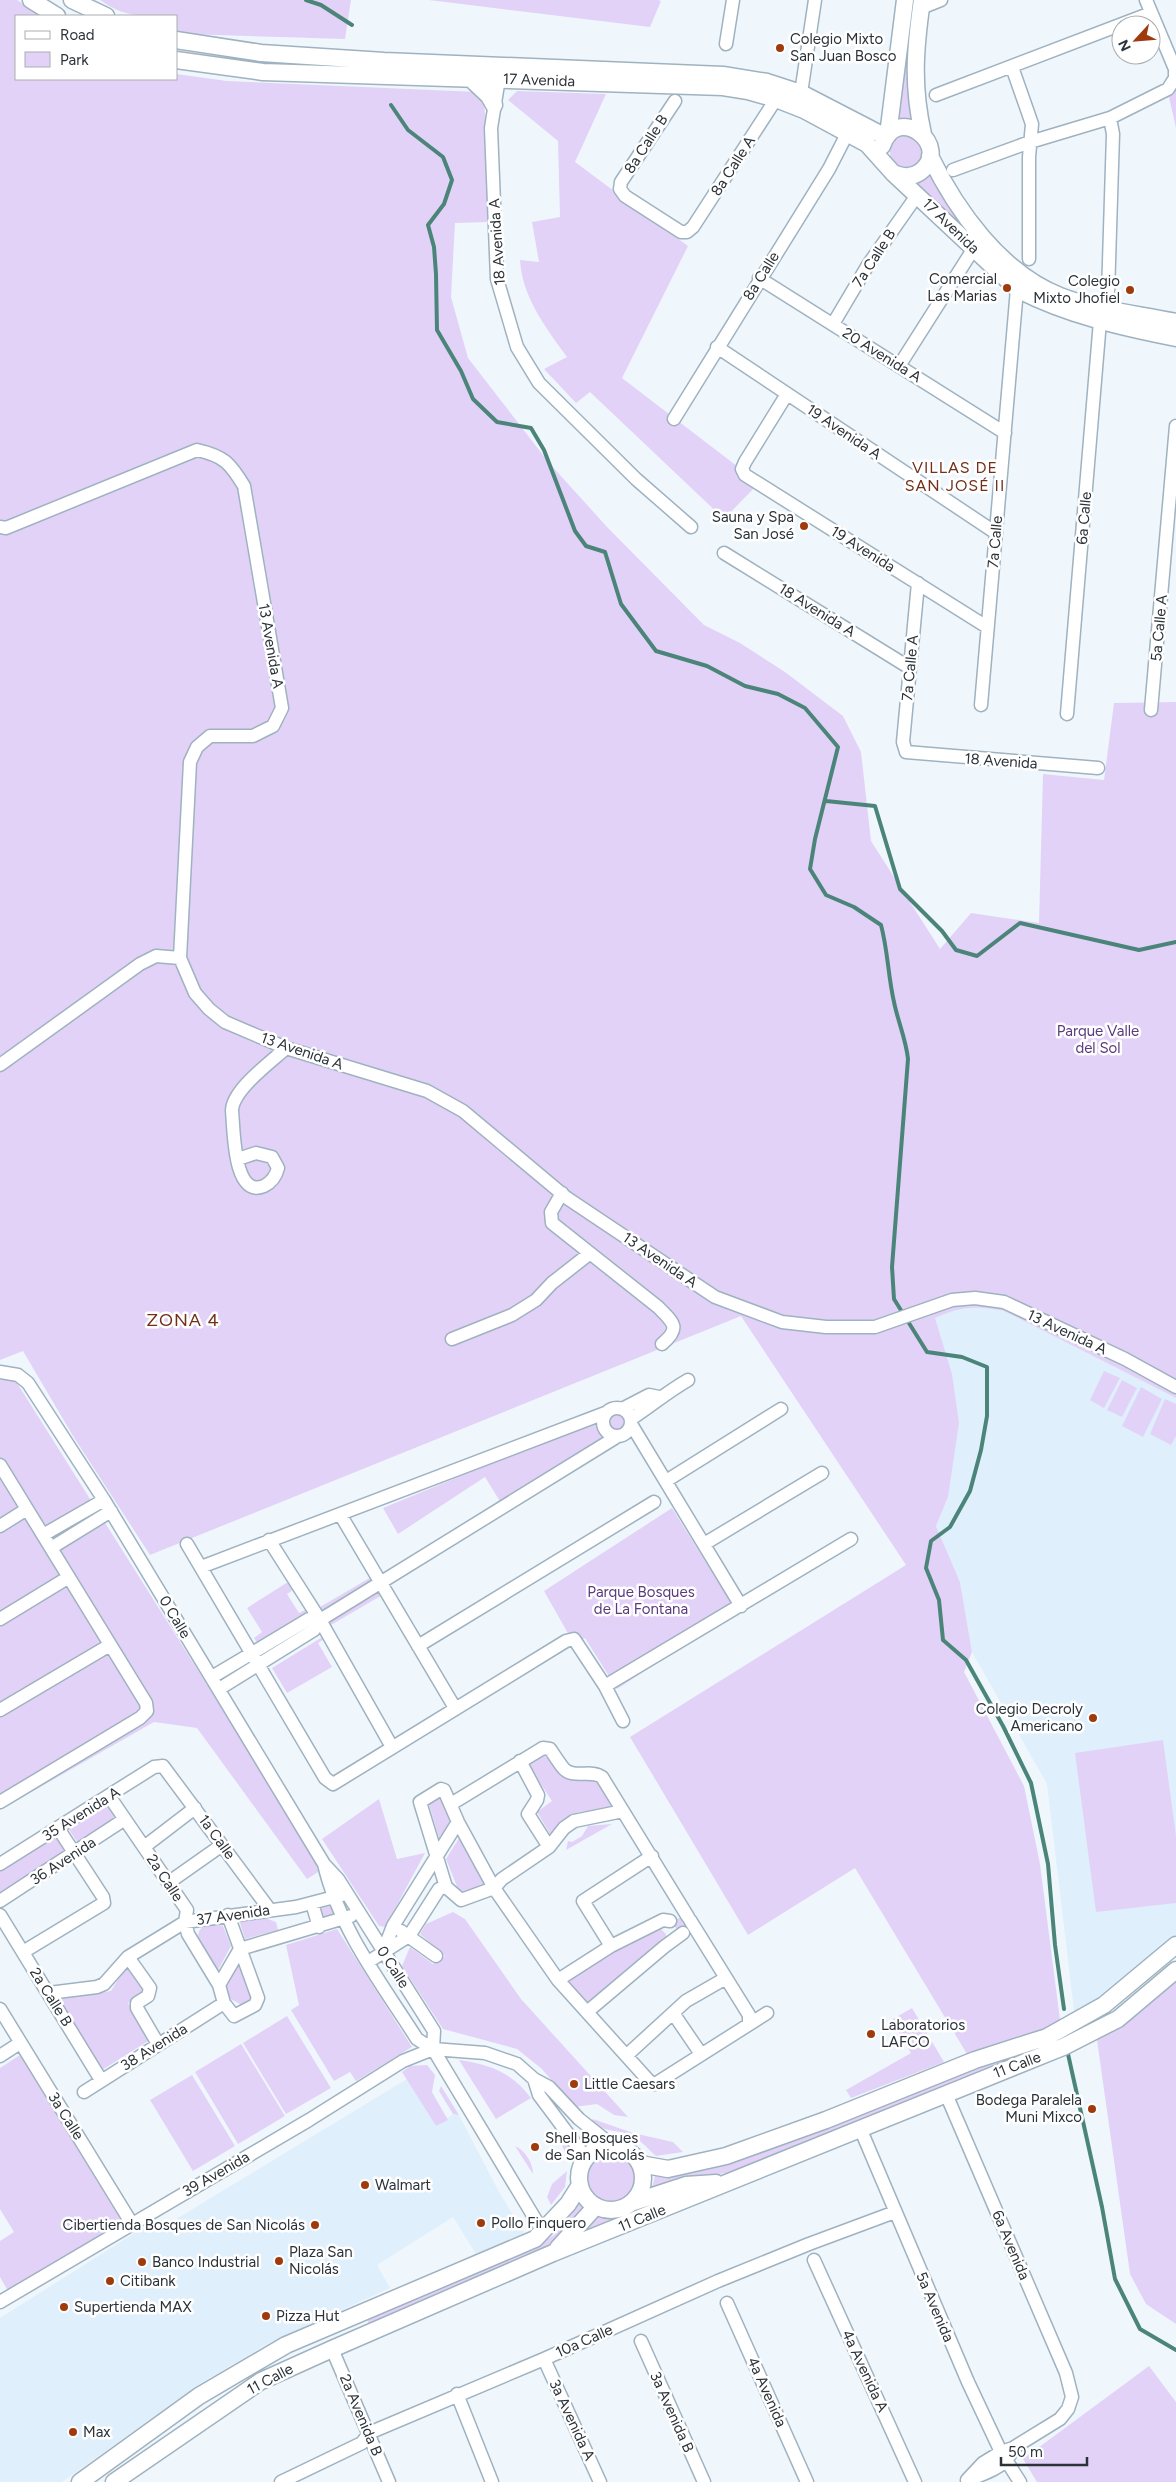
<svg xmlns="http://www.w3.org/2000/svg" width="1176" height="2482" font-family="Figtree,sans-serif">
  <rect width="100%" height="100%" fill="#eff7fd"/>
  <path fill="#e0effc" d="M 977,1306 L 1004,1311 L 1176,1398 L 1176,1938 L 1103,2001 L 1074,2011 L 1047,1784 L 972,1652 L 960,1582 L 936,1526 L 948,1497 L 935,1318 L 954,1309 Z
    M 407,2079 L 436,2126 L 453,2114 L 459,2115 L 498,2190 L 525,2235 L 476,2254 L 453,2217 L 377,2265 L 390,2288 L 269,2343 L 198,2385 L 62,2482 L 0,2482 L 0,2318 L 152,2222 L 158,2230 Z"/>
  <path fill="#e3d2f8" d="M 0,0 L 17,0 L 42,16 L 16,16 L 16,79 L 176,79 L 176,74 L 227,81 L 478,92 L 484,103 L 485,114 L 489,222 L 455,223 L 451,297 L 468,358 L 550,464 L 608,528 L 704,625 L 740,643 L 785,672 L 843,716 L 861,752 L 871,841 L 940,949 L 971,913 L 1039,923 L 1043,774 L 1104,780 L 1114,703 L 1176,702 L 1176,1398 L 1004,1311 C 975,1306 962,1306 935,1318 L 952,1374 L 959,1423 L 948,1497 L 936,1526 L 960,1582 L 972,1652 L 964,1672 L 1024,1786 L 1040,1864 L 1060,2020 L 1037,2034 L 967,2054 L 855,1868 L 748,1935 L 630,1737 L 906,1565 L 741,1316 L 150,1555 L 73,1436 L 23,1351 L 0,1360 Z
    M 100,0 L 351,0 L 345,39 L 185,34 L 176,31 L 176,16 C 146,16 126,19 100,0 Z
    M 429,0 L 658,0 L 661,1 L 650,27 Z
    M 905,31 L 909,33 L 909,51 L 917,126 L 894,127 Z
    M 1176,89 L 1176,128 L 1168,93 Z
    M 517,91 L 606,94 L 575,162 L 688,246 L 622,378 L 759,483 L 724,519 L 590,392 L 576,403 L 544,369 L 567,357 C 546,328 522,297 520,260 L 539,262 L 532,222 L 560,217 L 558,141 L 508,100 Z
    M890 152a16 16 0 1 1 32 0a16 16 0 1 1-32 0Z
    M 930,166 L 973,240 L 915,186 L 911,178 Z
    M 1104,1371 L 1120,1378 L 1104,1408 L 1090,1400 Z
    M 12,1375 L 323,1869 L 307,1879 L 197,1728 L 154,1722 L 0,1810 L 0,1379 Z
    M 1122,1380 L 1137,1388 L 1122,1417 L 1107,1410 Z
    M 1141,1387 L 1162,1399 L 1143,1437 L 1122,1426 Z
    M 1165,1399 L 1176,1404 L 1176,1436 L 1171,1445 L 1150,1434 Z
    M607 1422a9 9 0 1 1 18 0a9 9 0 1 1-18 0Z
    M 599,1419 L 600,1428 L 608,1436 L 501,1503 L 485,1477 L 398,1534 L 383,1508 Z
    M 672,1508 L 736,1611 L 617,1689 L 585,1638 L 574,1644 L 544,1591 Z
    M 373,1576 L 377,1582 L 323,1613 L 320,1607 Z
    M 291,1580 L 296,1588 L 287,1594 L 299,1613 L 309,1608 L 311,1613 L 258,1644 L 254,1638 L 262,1632 L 247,1608 Z
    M 382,1590 L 384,1594 L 331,1625 L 328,1620 Z
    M 324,1636 L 326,1638 L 318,1643 L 332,1667 L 287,1693 L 272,1668 Z
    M 1163,1740 L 1176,1836 L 1176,1903 L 1096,1912 L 1075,1753 Z
    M 549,1751 L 565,1776 L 604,1783 L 621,1808 L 579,1812 L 562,1820 L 553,1839 L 537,1812 L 552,1801 L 527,1763 Z
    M 439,1795 L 453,1823 L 441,1844 L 428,1801 Z
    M 379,1799 L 397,1859 L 425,1853 L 385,1927 L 379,1926 L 322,1839 Z
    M 110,1803 L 121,1818 L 79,1845 L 68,1828 Z
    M 612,1824 L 566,1850 L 568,1841 L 572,1842 L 582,1836 L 588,1826 Z
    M 58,1832 L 70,1851 L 0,1895 L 0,1867 Z
    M 461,1835 L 488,1883 L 469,1894 L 458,1889 L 446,1859 Z
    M 333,1905 L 336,1914 L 322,1918 L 320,1909 Z
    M 453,1912 L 465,1919 L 521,1999 L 628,2117 L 614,2115 L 597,2104 L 574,2107 L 542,2069 L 517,2049 L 443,2029 L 402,1966 L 410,1947 L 433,1964 L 445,1956 L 420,1934 L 426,1924 Z
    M 257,1915 L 276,1922 L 278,1930 L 245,1939 L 239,1920 Z
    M674 1924a6 6 0 1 1 12 0a6 6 0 1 1-12 0Z
    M 216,1924 L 223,1926 L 231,1946 L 218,1970 L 198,1937 C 198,1927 207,1923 216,1924 Z
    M 660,1928 L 666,1934 L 666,1940 L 636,1962 L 588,2006 L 567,1981 L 614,1950 Z
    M 337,1929 L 412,2047 L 356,2081 L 350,2072 L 334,2081 L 291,2010 L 299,2005 L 286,1945 Z
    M 237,1962 L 242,1964 L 252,1999 L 245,2007 L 229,1998 L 225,1985 Z
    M 127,1965 L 144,1992 L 128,2003 L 150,2040 L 102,2070 L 60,1999 L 111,1991 Z
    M 1176,1976 L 1176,2324 L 1146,2304 L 1130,2274 L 1097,2040 L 1121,2023 Z
    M 912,2008 L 944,2062 L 851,2098 L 846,2090 L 911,2053 L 891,2020 Z
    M 287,2016 L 331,2088 L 286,2114 L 243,2043 Z
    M 241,2044 L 285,2116 L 238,2144 L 195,2072 Z
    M 1038,2050 L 732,2172 L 685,2180 L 651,2191 L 655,2176 L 730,2163 L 951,2077 Z
    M 20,2055 L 122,2222 L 8,2291 L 0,2277 L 0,2241 L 14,2232 L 0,2209 L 0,2068 Z
    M 459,2060 C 489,2064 513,2073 531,2098 L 496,2119 Z
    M 427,2065 L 435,2075 L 432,2092 L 448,2120 L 436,2126 L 402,2072 L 410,2066 Z
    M 192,2075 L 235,2146 L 193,2171 L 150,2100 Z
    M 441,2086 L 459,2115 L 453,2114 L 439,2091 Z
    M 593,2119 L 633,2133 L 673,2142 L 683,2152 L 656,2156 C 647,2148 639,2138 628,2134 C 614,2129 603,2132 591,2122 Z
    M 554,2128 L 572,2147 L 572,2150 L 565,2152 Z
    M 515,2146 C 525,2150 533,2163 533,2174 Z
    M585 2178a26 26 0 1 1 52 0a26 26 0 1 1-52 0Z
    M 567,2171 L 565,2187 L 551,2205 L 547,2197 L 552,2184 Z
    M 580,2202 L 585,2207 L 559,2242 L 369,2325 L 366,2315 L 537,2245 L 554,2235 Z
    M 600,2216 L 628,2216 L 580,2236 L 593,2218 Z
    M 1149,2366 L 1176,2402 L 1176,2482 L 1037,2482 L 1023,2459 Z"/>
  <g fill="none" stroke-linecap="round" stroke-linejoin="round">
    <path stroke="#4b857a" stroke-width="4" d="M 306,0 L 321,5 L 352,25
      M 391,105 L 408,130 L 443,157 L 452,180 L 444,204 L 428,225 L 434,247 L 436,274 L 437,330 L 461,371 L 473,399 L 497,422 L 531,428 L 544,450 L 575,531 L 586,546 L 605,552 L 621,604 L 656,651 L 707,666 L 745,686 L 778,694 L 805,708 L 838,747 L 815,839 L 810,869 L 826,895 L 854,907 L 881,925 C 888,951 888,976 894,1002 C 898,1022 906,1039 908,1059 L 892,1267 L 894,1299 L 927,1352 L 962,1357 L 987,1367 L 987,1416 L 981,1450 L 970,1491 L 950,1527 L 931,1541 L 926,1568 L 939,1600 L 943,1640 L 966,1660 L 1003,1726 L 1031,1783 L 1048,1864 L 1055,1945 L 1064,2009
      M 826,801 L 875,806 L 900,889 L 942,931 L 956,950 L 977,956 L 1020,923 L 1139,950 L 1176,942
      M 1068,2054 L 1102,2207 L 1115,2279 L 1140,2329 L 1176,2350"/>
    <defs>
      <path id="minor" d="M 921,8 L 941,0
        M 726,44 L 733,0
        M 1012,67 L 1032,124 L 1029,157 L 1029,259
        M 500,72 L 491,128 L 497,279 L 517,347 L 539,383 L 636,479 L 691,527
        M 801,93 L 815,0
        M 936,95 L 1151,13
        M 675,101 L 621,182 L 620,189 L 625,196 L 681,232 L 687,232 L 693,227 L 776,99
        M 953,170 L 1030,142 L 1110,118 L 1168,89 L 1175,78 L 1175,69 L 1146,0
        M 759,278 L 1005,433
        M 1105,308 L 1108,294 L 1113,134 L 1110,118
        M 833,324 L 868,265 L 918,194
        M 717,347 L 996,533
        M 899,366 L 974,248
        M 787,394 L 745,462 L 742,469 L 745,475 L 987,627
        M 674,419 L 829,169 L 848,132
        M 0,527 L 6,528 L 197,450 C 224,456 230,463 244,486 L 282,708 L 273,726 L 253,736 L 210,736 L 197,747 L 190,762 L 180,958 L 195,993 L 209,1009 L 225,1022 L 286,1048 L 427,1091 L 463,1111 L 567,1198 L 715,1297 L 782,1322 L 826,1327 L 875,1327 L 952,1300 L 975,1298 L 1004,1302 L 1125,1359 L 1176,1387
        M 724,553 L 910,668
        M 918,583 L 903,742 L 906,752 L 1098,768
        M 981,705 L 1017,289
        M 1151,710 L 1176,426
        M 1067,714 L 1100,321
        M 0,1065 L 140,964 L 156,956 L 180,958
        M 238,1159 L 256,1153 L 272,1157 L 278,1168 C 276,1176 272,1182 264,1186 C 233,1199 234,1129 232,1111 C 232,1090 271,1062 286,1048
        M 562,1193 L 551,1212 L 552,1223 L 658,1307 C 674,1323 681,1328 662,1344
        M 452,1339 L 512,1315 L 536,1300 L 552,1283 L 589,1254
        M 0,1372 L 18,1375 L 28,1383 L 104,1500 L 324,1864 L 338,1879 L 434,2031 L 433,2049 L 543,2232
        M603 1422a14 14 0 1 1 28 0a14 14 0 1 1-28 0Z
        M 622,1409 L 649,1395 L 659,1397
        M 631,1419 C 651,1406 667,1392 688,1380
        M 631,1424 L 741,1606
        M 0,1465 L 146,1703 L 147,1711 L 140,1718 L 0,1802
        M 666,1481 L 781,1409
        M 340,1514 L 455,1708
        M 0,1526 L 27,1509
        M 43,1535 L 104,1500
        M 269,1540 L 320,1620 L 392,1747
        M 187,1544 L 325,1778 L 333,1784 L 566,1641 L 574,1639 L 605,1686 L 623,1721
        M 704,1544 L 822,1473
        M 51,1548 L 111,1511
        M 201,1567 L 605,1413
        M 0,1619 L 69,1577
        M 418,1646 L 654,1502
        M 212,1677 L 309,1619 L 320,1620
        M 605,1686 L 851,1539
        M 219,1689 L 314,1630 L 320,1620 L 618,1436
        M 0,1710 L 110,1645
        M 520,1761 L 538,1795 L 537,1800 L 528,1814 L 549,1847
        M 109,1796 L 187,1910 L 185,1922 L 188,1934 L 219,1985 L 224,2003 L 234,2016 L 255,2005 L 258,1998 L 228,1915
        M 451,1804 L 543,1748 L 550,1749 C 554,1755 559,1763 564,1769 C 574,1779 591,1769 602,1777 L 688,1917
        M 144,1847 L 195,1808
        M 0,1864 L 154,1767 L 163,1766 L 270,1910
        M 324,1864 C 339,1929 382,1984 417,2039 L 433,2049 L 485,2053 L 517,2064 L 534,2079 L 549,2087 L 579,2119 L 613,2146
        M 168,1883 L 222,1845
        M 446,1887 L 420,1802 L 441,1789 L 444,1790 L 458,1822 L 494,1888 L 558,1980 L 649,2081 L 655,2084 L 767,2013
        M 0,1901 L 125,1819
        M 312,1903 L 319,1927
        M 0,1915 L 101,2080
        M 690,1920 L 749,2015 L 749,2022
        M 401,1931 L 436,1956
        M 611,1946 L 583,1901 L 652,1856
        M 23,1952 L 104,1903 L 103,1897 L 58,1828
        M 383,1952 L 393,1926 L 458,1822
        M 128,1957 L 150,1988 L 148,1996 L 137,2003 L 137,2008 L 158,2044
        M 368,1962 L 409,1936 L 439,1889 L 446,1887 L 461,1900 L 494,1888 L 502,1879 L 549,1847 L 564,1828 L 574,1821 L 623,1811
        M 558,1980 L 611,1946 L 663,1920 L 670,1921
        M 219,1985 L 240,1949 L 351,1916
        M 49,1993 L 97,1987 L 104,1984 L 128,1957 L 185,1922 L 296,1907 L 342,1895
        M 0,2009 L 132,2224
        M 587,2012 L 664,1947 L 683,1933
        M 673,2013 L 701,2054
        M 627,2055 L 686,2001 L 726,1978
        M 0,2056 L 20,2043
        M 534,2079 L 539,2095 L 586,2158
        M 84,2092 L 224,2003
        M 946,2094 L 1066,2373 L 1072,2397 L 1068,2409 L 1060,2419 L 1013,2448 L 1001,2452 L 983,2463 L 967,2480
        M 860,2128 L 968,2382 L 1001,2452 L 1020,2482
        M 814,2260 L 915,2482
        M 0,2302 L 309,2120 L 403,2061 L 433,2049
        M 727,2303 L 807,2482
        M 641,2341 L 704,2482
        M 332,2349 L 389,2482
        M 544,2359 L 600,2482
        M 457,2394 L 492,2482
        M 970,2479 C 984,2474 1002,2468 1010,2455
        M 281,2482 L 362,2443 L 369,2433 L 544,2359 L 718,2281 L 809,2244 L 895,2212"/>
      <path id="major" d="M 31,0 L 57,16
        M 72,0 L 106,16
        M 922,0 C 915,49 912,86 923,134
        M 176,40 L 261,53 L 384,61 L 723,75 L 767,82 L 801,93 L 886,137
        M 176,60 L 263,72 L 723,87 L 748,91 L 776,99 L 804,110 L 867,144 L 893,173 L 1017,289 C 1067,315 1121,327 1176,338
        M 470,78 L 489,96 L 494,105
        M 888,135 L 905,0
        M 882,146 C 897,101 954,147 920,172 C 911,178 903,177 893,173
        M 930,156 C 956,210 1001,273 1060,296 C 1096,310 1138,314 1176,322
        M579 2178a32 32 0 1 1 64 0a32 32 0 1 1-64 0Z
        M 640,2164 L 668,2169 L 726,2156 L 826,2120 L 975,2060 L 1047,2037 L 1104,2005 L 1176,1945
        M 631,2203 L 686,2185 L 716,2183
        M 558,2248 L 596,2206
        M 80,2482 L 199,2396 L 286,2345 L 535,2239 L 568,2204 L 580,2185
        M 114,2482 L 261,2381 L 332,2349 L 553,2253 L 1063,2047 L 1118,2019 L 1176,1970"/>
    </defs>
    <use href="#minor" stroke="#9fb2c0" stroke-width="15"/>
    <use href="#major" stroke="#9fb2c0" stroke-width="19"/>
    <use href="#minor" stroke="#fff" stroke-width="12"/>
    <use href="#major" stroke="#fff" stroke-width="16"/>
  </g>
  <g fill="#9f3a0c" stroke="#fff" stroke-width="2">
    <circle cx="780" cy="48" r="5"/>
    <circle cx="1007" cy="288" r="5"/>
    <circle cx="1130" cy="290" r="5"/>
    <circle cx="804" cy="526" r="5"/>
    <circle cx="1093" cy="1718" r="5"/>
    <circle cx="871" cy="2034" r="5"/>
    <circle cx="574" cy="2084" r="5"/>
    <circle cx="1092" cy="2109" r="5"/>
    <circle cx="535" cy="2147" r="5"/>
    <circle cx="365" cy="2185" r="5"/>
    <circle cx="481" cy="2223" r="5"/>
    <circle cx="315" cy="2225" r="5"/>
    <circle cx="279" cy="2261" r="5"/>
    <circle cx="142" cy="2262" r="5"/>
    <circle cx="110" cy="2281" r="5"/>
    <circle cx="64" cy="2307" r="5"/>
    <circle cx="266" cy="2316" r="5"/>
    <circle cx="73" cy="2432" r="5"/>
  </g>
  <g text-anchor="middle" stroke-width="5" stroke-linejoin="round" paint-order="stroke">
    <g font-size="15" fill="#2b3238" stroke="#fff" text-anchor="start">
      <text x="790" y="44">Colegio Mixto<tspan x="790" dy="17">San Juan Bosco</tspan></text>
      <text x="997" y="284" text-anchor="end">Comercial<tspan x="997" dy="17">Las Marias</tspan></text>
      <text x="1120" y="286" text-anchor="end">Colegio<tspan x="1120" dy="17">Mixto Jhofiel</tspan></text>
      <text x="794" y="522" text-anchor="end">Sauna y Spa<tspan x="794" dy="17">San José</tspan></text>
      <text x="1083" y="1714" text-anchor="end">Colegio Decroly<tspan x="1083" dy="17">Americano</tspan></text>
      <text x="881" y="2030">Laboratorios<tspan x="881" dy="17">LAFCO</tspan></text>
      <text x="584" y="2089">Little Caesars</text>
      <text x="1082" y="2105" text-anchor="end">Bodega Paralela<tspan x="1082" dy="17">Muni Mixco</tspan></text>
      <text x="545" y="2143">Shell Bosques<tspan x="545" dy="17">de San Nicolás</tspan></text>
      <text x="375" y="2190">Walmart</text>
      <text x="491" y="2228">Pollo Finquero</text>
      <text x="305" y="2230" text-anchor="end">Cibertienda Bosques de San Nicolás</text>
      <text x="289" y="2257">Plaza San<tspan x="289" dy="17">Nicolás</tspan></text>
      <text x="152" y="2267">Banco Industrial</text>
      <text x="120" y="2286">Citibank</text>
      <text x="74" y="2312">Supertienda MAX</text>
      <text x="276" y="2321">Pizza Hut</text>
      <text x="83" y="2437">Max</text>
    </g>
    <g font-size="15" fill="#2b3238" stroke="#fff">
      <text transform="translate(539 80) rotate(2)" y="5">17 Avenida</text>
      <text transform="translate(646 144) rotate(-57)" y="5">8a Calle B</text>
      <text transform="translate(733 166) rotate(-57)" y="5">8a Calle A</text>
      <text transform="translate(951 226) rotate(44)" y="5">17 Avenida</text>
      <text transform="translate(497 242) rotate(-94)" y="5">18 Avenida A</text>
      <text transform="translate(874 258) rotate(-57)" y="5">7a Calle B</text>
      <text transform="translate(761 276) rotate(-58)" y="5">8a Calle</text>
      <text transform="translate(882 355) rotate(32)" y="5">20 Avenida A</text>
      <text transform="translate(844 432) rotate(34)" y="5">19 Avenida A</text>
      <text transform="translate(1084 518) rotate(-85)" y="5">6a Calle</text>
      <text transform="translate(995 542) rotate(-85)" y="5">7a Calle</text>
      <text transform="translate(863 549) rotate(32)" y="5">19 Avenida</text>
      <text transform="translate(817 610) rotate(32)" y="5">18 Avenida A</text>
      <text transform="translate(1159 628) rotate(-85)" y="5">5a Calle A</text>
      <text transform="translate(271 646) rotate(80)" y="5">13 Avenida A</text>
      <text transform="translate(910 668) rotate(-85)" y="5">7a Calle A</text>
      <text transform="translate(1001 761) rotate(4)" y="5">18 Avenida</text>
      <text transform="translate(302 1051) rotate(19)" y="5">13 Avenida A</text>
      <text transform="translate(660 1260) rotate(34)" y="5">13 Avenida A</text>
      <text transform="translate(1067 1332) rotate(25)" y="5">13 Avenida A</text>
      <text transform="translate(175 1617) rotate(59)" y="5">0 Calle</text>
      <text transform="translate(81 1814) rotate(-32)" y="5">35 Avenida A</text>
      <text transform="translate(217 1837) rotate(54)" y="5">1a Calle</text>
      <text transform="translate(63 1861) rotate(-33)" y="5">36 Avenida</text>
      <text transform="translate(165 1878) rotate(56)" y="5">2a Calle</text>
      <text transform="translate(233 1915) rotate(-8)" y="5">37 Avenida</text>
      <text transform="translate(393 1967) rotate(57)" y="5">0 Calle</text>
      <text transform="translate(51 1997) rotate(58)" y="5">2a Calle B</text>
      <text transform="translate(154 2047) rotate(-32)" y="5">38 Avenida</text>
      <text transform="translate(1017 2065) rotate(-21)" y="5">11 Calle</text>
      <text transform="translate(66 2116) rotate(58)" y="5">3a Calle</text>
      <text transform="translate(216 2174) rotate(-30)" y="5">39 Avenida</text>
      <text transform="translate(642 2218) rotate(-22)" y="5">11 Calle</text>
      <text transform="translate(1011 2245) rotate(67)" y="5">6a Avenida</text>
      <text transform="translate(935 2307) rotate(67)" y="5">5a Avenida</text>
      <text transform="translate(584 2341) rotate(-24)" y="5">10a Calle</text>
      <text transform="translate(865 2371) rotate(65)" y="5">4a Avenida A</text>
      <text transform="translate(270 2379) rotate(-28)" y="5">11 Calle</text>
      <text transform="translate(767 2392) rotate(66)" y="5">4a Avenida</text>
      <text transform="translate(672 2412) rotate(66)" y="5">3a Avenida B</text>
      <text transform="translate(361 2415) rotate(67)" y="5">2a Avenida B</text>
      <text transform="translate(572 2420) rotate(65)" y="5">3a Avenida A</text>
    </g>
    <g font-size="15" fill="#5c3a7e" stroke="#fff">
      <text x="1098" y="1036">Parque Valle<tspan x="1098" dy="17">del Sol</tspan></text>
      <text x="641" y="1597">Parque Bosques<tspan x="641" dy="17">de La Fontana</tspan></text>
    </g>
    <g font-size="16" letter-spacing="1" fill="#713017" stroke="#fff">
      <text x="955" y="473">VILLAS DE<tspan x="955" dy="18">SAN JOSÉ II</tspan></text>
    </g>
    <g font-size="18" letter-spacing="1" fill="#713017" stroke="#fff">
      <text x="183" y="1326">ZONA 4</text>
    </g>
  </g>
  <rect x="15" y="15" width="162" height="65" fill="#ffffff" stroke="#aaadaf"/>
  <rect x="25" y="31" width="25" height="8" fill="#ffffff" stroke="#aaadaf"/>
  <text x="60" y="40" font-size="15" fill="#2b3238">Road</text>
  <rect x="25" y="52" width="25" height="15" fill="#e3d2f8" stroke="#aaadaf"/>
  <text x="60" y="65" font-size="15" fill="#2b3238">Park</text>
  <g transform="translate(1136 40) rotate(244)"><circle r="24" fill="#ffffff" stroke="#aaadaf"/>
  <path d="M0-4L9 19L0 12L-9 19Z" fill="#9f3a0c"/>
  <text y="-8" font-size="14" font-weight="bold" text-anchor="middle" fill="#2b3238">N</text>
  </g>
  <path d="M1001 2457v8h86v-8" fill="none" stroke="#2b3238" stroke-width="2.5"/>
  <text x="1008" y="2457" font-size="15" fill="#2b3238" stroke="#ffffff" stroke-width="4" paint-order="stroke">50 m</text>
</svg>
